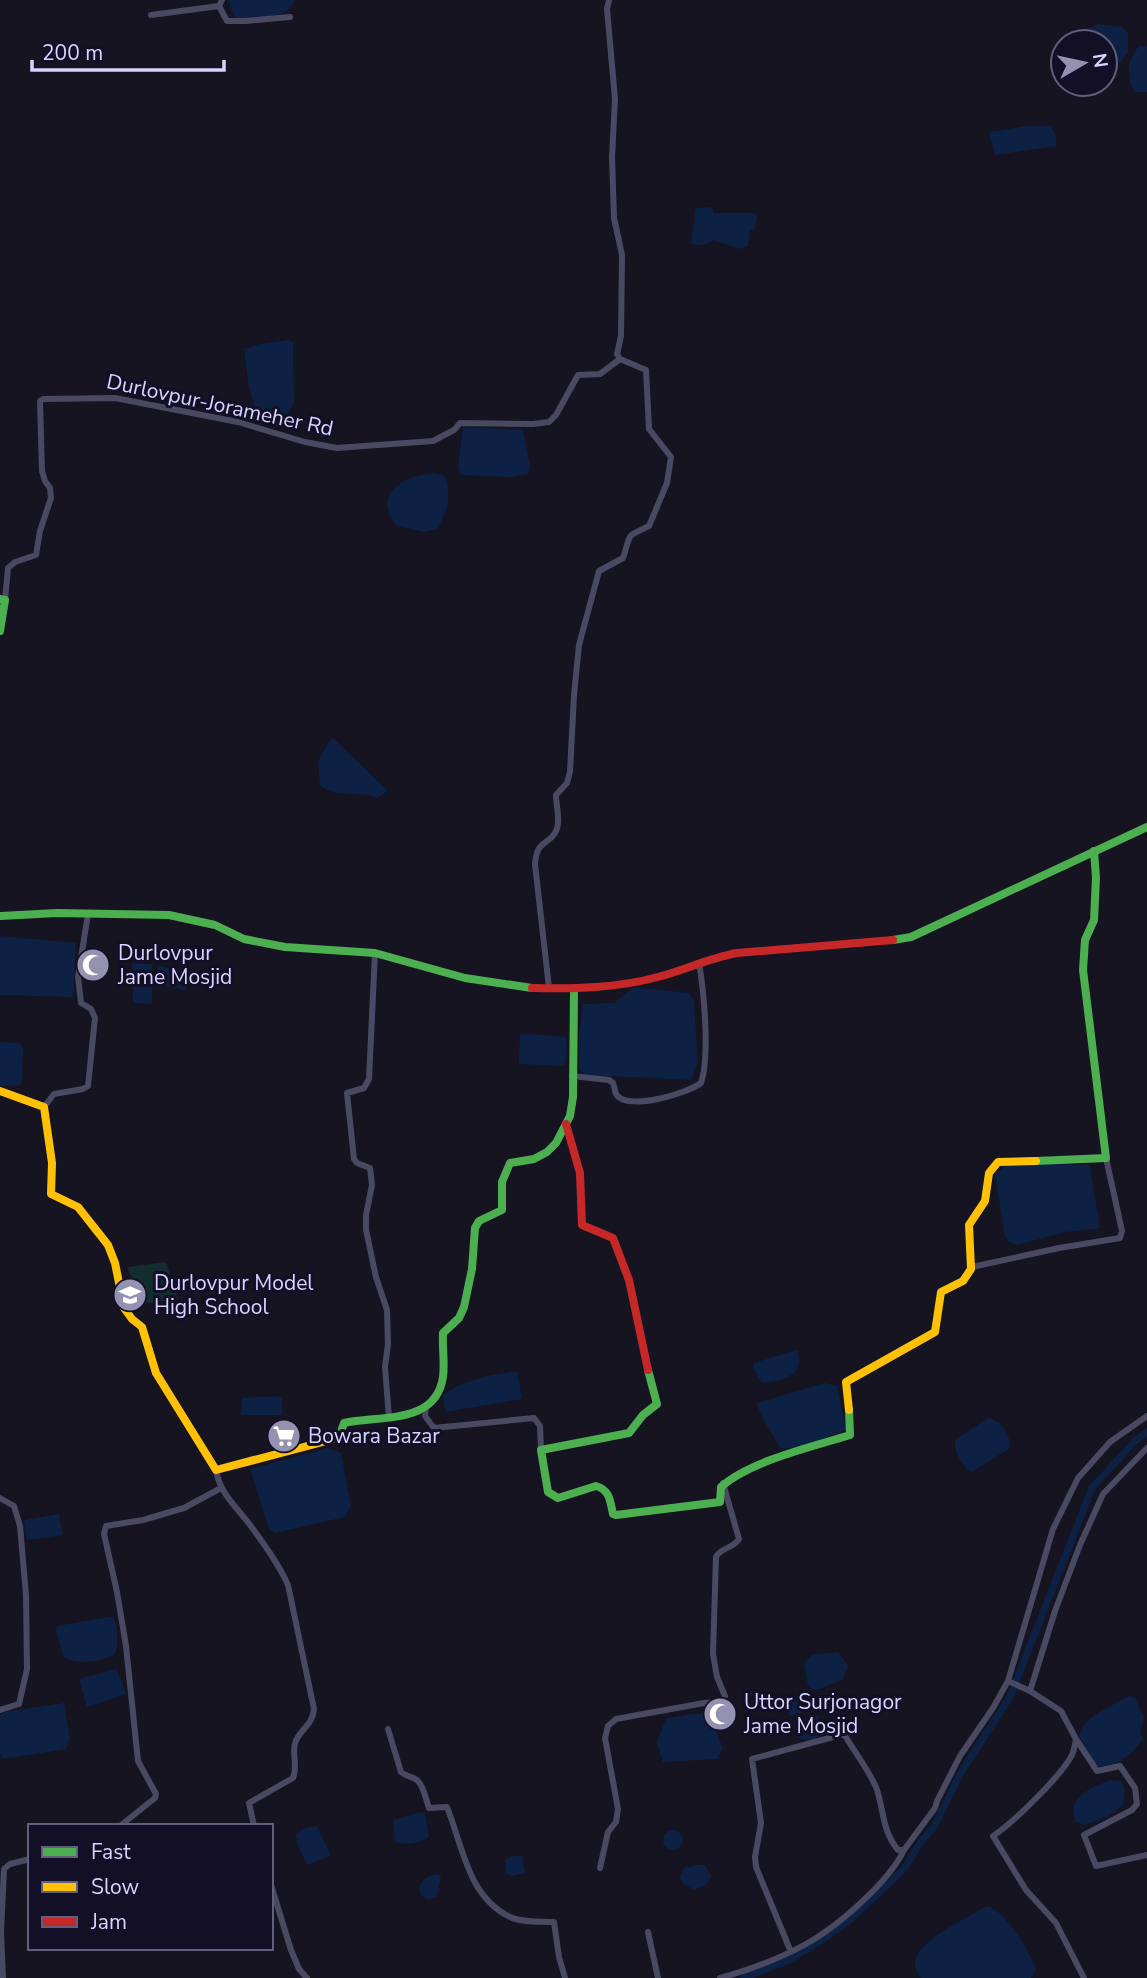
<svg xmlns="http://www.w3.org/2000/svg" width="1147" height="1978" font-family="'Nunito Sans',sans-serif">
  <rect width="100%" height="100%" fill="#161421"/>
  <path fill="#132c2d" d="M 166,1262 L 178,1299 L 143,1304 L 127,1267 Z"/>
  <path fill="#0d2144" d="M 229,0 L 295,0 C 287,21 256,17 237,19 L 231,10 Z
    M 1098,24 L 1122,27 L 1128,33 L 1128,53 L 1119,63 L 1105,67 L 1105,42 L 1076,42 L 1076,35 Z
    M 1139,46 L 1147,46 L 1147,92 L 1134,92 C 1126,74 1127,61 1139,46 Z
    M 1028,126 L 1051,126 L 1056,136 L 1056,146 L 995,155 L 989,132 Z
    M 712,207 L 714,213 L 755,213 L 757,217 L 755,228 L 750,231 L 748,246 L 739,249 L 714,240 C 706,244 699,247 691,243 L 696,208 Z
    M 288,340 L 293,342 L 294,402 C 290,412 286,418 274,418 L 255,407 L 249,388 L 244,349 L 260,344 Z
    M 463,427 L 523,430 L 530,467 L 528,474 L 512,477 L 461,475 L 458,467 Z
    M 436,473 L 444,476 C 453,495 447,512 437,529 L 424,532 L 397,526 C 369,493 407,474 436,473 Z
    M 332,737 L 388,791 L 377,798 C 359,789 337,800 320,785 L 318,761 Z
    M 0,936 L 76,943 L 73,997 L 0,995 Z
    M 132,964 L 152,964 L 152,1004 L 133,1003 Z
    M 158,966 L 187,972 L 185,990 L 156,984 Z
    M 634,987 L 689,993 L 694,1000 L 698,1063 L 691,1080 L 586,1075 L 579,1070 L 579,1034 L 583,1004 L 614,1003 Z
    M 520,1033 L 565,1037 L 567,1051 L 564,1066 L 519,1064 Z
    M 0,1042 L 20,1043 L 23,1048 L 22,1082 L 19,1086 L 0,1086 Z
    M 1036,1163 L 1087,1165 L 1090,1167 L 1100,1228 L 1066,1232 L 1021,1244 C 1013,1245 1010,1243 1005,1237 L 995,1174 L 1007,1165 Z
    M 797,1350 C 806,1376 783,1381 762,1383 L 753,1368 L 754,1363 Z
    M 517,1371 L 522,1399 L 445,1412 L 443,1395 C 466,1379 490,1375 517,1371 Z
    M 825,1383 L 837,1386 L 846,1430 C 827,1436 800,1451 780,1448 L 761,1415 L 757,1403 Z
    M 278,1396 L 282,1399 L 282,1415 L 241,1415 L 242,1398 Z
    M 988,1418 C 1003,1421 1010,1434 1010,1448 L 972,1472 C 962,1466 954,1453 955,1440 Z
    M 328,1448 L 341,1453 L 351,1506 L 345,1517 L 275,1533 L 269,1529 L 250,1469 Z
    M 59,1514 L 63,1535 L 27,1540 L 24,1520 Z
    M 109,1617 L 113,1617 C 118,1627 119,1643 115,1654 C 103,1662 75,1666 63,1656 L 56,1631 L 57,1626 Z
    M 838,1652 L 848,1666 L 843,1679 L 820,1689 L 812,1689 L 808,1686 L 804,1663 L 812,1655 Z
    M 116,1669 L 126,1694 L 87,1707 L 79,1679 Z
    M 798,1695 L 805,1697 L 804,1709 L 800,1714 L 789,1716 L 786,1704 Z
    M 1129,1696 L 1135,1698 L 1144,1717 L 1140,1731 L 1143,1739 C 1132,1754 1116,1769 1096,1766 L 1079,1735 C 1085,1715 1113,1706 1129,1696 Z
    M 64,1703 L 70,1739 L 66,1749 L 3,1759 L 0,1753 L 0,1715 L 4,1712 Z
    M 693,1714 L 708,1714 L 710,1728 L 716,1731 L 723,1748 L 717,1759 L 663,1762 L 657,1742 L 666,1718 Z
    M 813,1715 L 817,1715 L 823,1729 L 821,1735 L 812,1740 L 800,1739 L 796,1734 L 798,1724 Z
    M 1112,1780 L 1121,1781 L 1125,1790 L 1123,1806 L 1106,1817 L 1084,1825 L 1076,1822 C 1065,1797 1093,1786 1112,1780 Z
    M 421,1812 L 425,1813 L 429,1837 C 421,1843 404,1846 395,1842 L 393,1820 Z
    M 317,1826 L 330,1854 L 328,1857 L 307,1865 L 297,1844 L 296,1834 L 305,1828 Z
    M663 1840a10 10 0 1 1 20 0a10 10 0 1 1-20 0Z
    M 522,1855 L 525,1873 L 511,1876 L 506,1873 L 505,1860 L 509,1857 Z
    M 697,1865 L 705,1865 L 711,1876 L 707,1884 L 694,1890 L 682,1883 L 680,1877 L 684,1868 Z
    M 437,1874 L 441,1876 L 437,1896 L 429,1900 C 411,1893 421,1876 437,1874 Z
    M 987,1906 C 1005,1910 1030,1952 1036,1969 L 1031,1978 L 921,1978 C 918,1973 915,1969 915,1963 C 915,1942 970,1916 987,1906 Z"/>
  <g fill="none" stroke-linecap="round" stroke-linejoin="round">
    <path stroke="#0d2144" stroke-width="7" d="M 744,1978 L 789,1960 L 822,1940 L 850,1920 L 904,1869 L 922,1840 L 934,1827 L 960,1774 L 1010,1697 L 1092,1488 L 1135,1441 L 1147,1432"/>
    <path stroke="#4a4962" stroke-width="6" d="M 219,6 L 227,21 L 246,21 L 290,17
      M 151,15 L 219,6 L 222,0
      M 5,600 L 8,568 L 15,562 L 36,555 L 40,531 L 51,498 L 50,488 L 45,481 L 42,471 L 40,401 L 43,399 L 115,398 L 238,422 L 305,442 L 337,448 L 433,441 L 454,430 L 460,423 L 533,424 L 549,422 L 556,415 L 578,375 L 600,374 L 620,359
      M 375,953 L 369,1079 L 364,1088 L 347,1093 L 354,1159 L 357,1163 L 370,1168 L 372,1185 L 366,1215 L 366,1230 L 376,1277 L 387,1310 L 388,1344 L 385,1367 L 389,1418
      M 549,988 L 535,864 C 537,838 549,846 556,831 C 561,821 556,806 556,795 L 567,783 L 570,772 L 574,695 L 579,645 L 599,571 L 623,558 C 632,532 624,538 649,526 L 667,483 L 671,457 L 649,429 L 646,370 L 620,359 L 617,354 L 621,336 L 622,255 L 614,218 L 612,157 L 615,99 L 607,9 L 609,0
      M 572,1076 L 609,1080 L 613,1083 C 614,1085 615,1092 616,1094 C 627,1112 688,1093 701,1083 C 710,1056 704,992 699,963
      M 44,1107 L 54,1094 L 83,1089 L 88,1086 L 95,1018 L 91,1009 L 81,1003 L 78,977 L 88,914
      M 972,1267 L 1059,1248 L 1120,1238 L 1122,1231 L 1106,1158
      M 426,1407 L 425,1416 L 434,1428 L 534,1418 L 540,1426 L 541,1450
      M 216,1470 C 220,1495 239,1509 253,1529 C 266,1547 279,1565 288,1585 L 314,1709 C 313,1725 299,1730 295,1743 C 292,1755 298,1766 293,1778 L 249,1803 L 254,1826
      M 0,1498 L 14,1506 L 20,1526 L 26,1595 L 27,1669 L 19,1704 L 0,1710
      M 1008,1681 L 1030,1691 L 1061,1711 L 1076,1739 C 1075,1744 1074,1751 1072,1755 C 1061,1776 1013,1823 993,1836 L 1026,1890 L 1056,1923 L 1084,1978
      M 1030,1691 L 1055,1611 L 1080,1545 L 1103,1494 L 1147,1448
      M 388,1729 L 401,1772 C 407,1777 411,1776 417,1780 C 424,1786 426,1800 429,1808 L 447,1807 C 463,1847 468,1897 510,1917 C 522,1923 541,1921 554,1922 L 559,1957 L 565,1978
      M 1076,1739 L 1097,1771 L 1120,1766 L 1135,1788 L 1137,1804 L 1132,1810 L 1084,1835 L 1096,1866 L 1147,1855
      M 120,1826 L 155,1798 L 156,1794 L 138,1761 L 126,1646 L 117,1592 L 104,1534 L 106,1526 L 143,1520 L 184,1508 L 221,1488
      M 600,1868 L 608,1832 L 616,1822 L 618,1809 L 605,1738 L 608,1726 L 616,1719 L 704,1703 L 723,1702 L 725,1696 L 717,1677 L 713,1654 L 716,1557 C 720,1548 734,1548 739,1539 L 723,1483
      M 271,1885 L 291,1950 L 299,1969 L 307,1978
      M 648,1932 L 658,1978
      M 791,1952 L 756,1867 L 755,1857 L 761,1823 L 752,1759 L 844,1734 C 854,1751 868,1769 876,1787 C 884,1808 881,1829 898,1850 L 904,1850 L 935,1808 L 937,1801 L 960,1756 L 993,1708 L 1008,1681 L 1053,1529 L 1078,1478 L 1110,1442 L 1147,1416
      M 3,1978 L 1,1932 L 4,1869 L 10,1864 L 30,1859
      M 720,1978 C 749,1970 779,1959 806,1944 C 837,1927 889,1882 904,1850"/>
    <path stroke="#4caf50" stroke-width="8" d="M 0,599 L 5,600 L 0,631
      M 0,916 L 57,913 L 169,915 L 215,925 L 244,939 L 285,947 L 375,953 L 465,978 L 532,988
      M 893,940 L 911,937 L 1147,827
      M 1036,1161 L 1106,1158 L 1083,970 L 1085,940 L 1094,920 L 1096,878 L 1094,851
      M 648,1370 L 657,1404 L 643,1415 L 629,1433 L 541,1450 L 548,1492 L 558,1498 L 596,1486 C 610,1490 610,1501 613,1514 L 616,1515 L 720,1502 L 721,1487 C 750,1461 812,1447 850,1435 L 849,1410
      M 334,1439 L 339,1438 L 344,1423 C 380,1415 436,1425 443,1377 C 445,1362 442,1347 443,1333 L 459,1318 L 464,1307 L 472,1269 L 475,1228 L 479,1221 L 502,1210 L 502,1182 L 510,1163 L 534,1159 L 547,1152 L 556,1143 L 570,1116 L 573,1097 L 574,989"/>
    <path stroke="#ffc107" stroke-width="8" d="M 0,1091 L 44,1107 L 52,1163 L 51,1194 L 78,1207 L 108,1245 L 115,1263 L 124,1308 L 132,1319 L 142,1327 L 156,1373 L 216,1470 L 334,1439
      M 849,1410 L 846,1382 L 935,1332 L 941,1292 L 963,1281 L 971,1269 L 969,1225 L 985,1201 L 989,1173 L 998,1162 L 1036,1161"/>
    <path stroke="#c62828" stroke-width="8" d="M 532,988 C 575,989 617,988 658,977 C 685,970 709,958 737,953 L 893,940
      M 566,1124 L 580,1173 L 582,1225 L 613,1238 L 629,1280 L 648,1370"/>
  </g>
  <defs>
    <symbol id="mosque-disc" viewBox="-11 -11 22 22"><circle r="9.5" fill="#9591b1" stroke="#130f26"/><path d="M3.5-4.9A6 6 0 1 0 3.5 4.9A5 5 0 1 1 3.5-4.9Z" fill="#fff"/></symbol>
    <symbol id="school-disc" viewBox="-11 -11 22 22"><circle r="9.5" fill="#9591b1" stroke="#130f26"/><path d="M0-5L7-2L0 1L-7-2ZM-4 1L0 2.5L4 1V4Q0 6-4 4Z" fill="#fff"/></symbol>
    <symbol id="supermarket-disc" viewBox="-11 -11 22 22"><circle r="9.5" fill="#9591b1" stroke="#130f26"/><path d="M-6-5.5h2.5l.6 2H6L4.5 2H-2.5L-4.4-4H-6ZM-1.5 3.2a1.3 1.3 0 1 0 .1 0ZM3 3.2a1.3 1.3 0 1 0 .1 0Z" fill="#fff"/></symbol>
  </defs>
  <g fill-rule="evenodd">
    <use href="#mosque-disc" x="74" y="946" width="38" height="38"/>
    <use href="#school-disc" x="111" y="1276" width="38" height="38"/>
    <use href="#supermarket-disc" x="265" y="1417" width="38" height="38"/>
    <use href="#mosque-disc" x="701" y="1695" width="38" height="38"/>
  </g>
  <g text-anchor="middle" stroke-width="6" stroke-linejoin="round" paint-order="stroke">
    <g font-size="21" fill="#d9d4ff" stroke="#130f26">
      <text transform="translate(220 405) rotate(12)" y="7">Durlovpur-Jorameher Rd</text>
    </g>
    <g font-size="21" fill="#d9d4ff" stroke="#130f26" text-anchor="start">
      <text x="118" y="960">Durlovpur<tspan x="118" dy="24">Jame Mosjid</tspan></text>
      <text x="154" y="1290">Durlovpur Model<tspan x="154" dy="24">High School</tspan></text>
      <text x="308" y="1443">Bowara Bazar</text>
      <text x="744" y="1709">Uttor Surjonagor<tspan x="744" dy="24">Jame Mosjid</tspan></text>
    </g>
  </g>
  <rect x="28" y="1824" width="245" height="126" fill="#130f26" stroke="#625e7d" stroke-width="2"/>
  <rect x="42" y="1847" width="35" height="10" fill="#4caf50" stroke="#625e7d" stroke-width="2"/>
  <text x="91" y="1859" font-size="21" fill="#d9d4ff">Fast</text>
  <rect x="42" y="1882" width="35" height="10" fill="#ffc107" stroke="#625e7d" stroke-width="2"/>
  <text x="91" y="1894" font-size="21" fill="#d9d4ff">Slow</text>
  <rect x="42" y="1917" width="35" height="10" fill="#c62828" stroke="#625e7d" stroke-width="2"/>
  <text x="91" y="1929" font-size="21" fill="#d9d4ff">Jam</text>
  <g transform="translate(1084 63) rotate(81)"><circle r="33" fill="#130f26" stroke="#625e7d" stroke-width="2"/>
  <path d="M0-5L12 26L0 18L-12 26Z" fill="#9591b1"/>
  <text y="-10" font-size="19" font-weight="bold" text-anchor="middle" fill="#d9d4ff">N</text>
  </g>
  <path d="M32 60v10h192v-10" fill="none" stroke="#d9d4ff" stroke-width="3.5"/>
  <text x="42" y="60" font-size="21" fill="#d9d4ff" stroke="#130f26" stroke-width="5" paint-order="stroke">200 m</text>
</svg>
